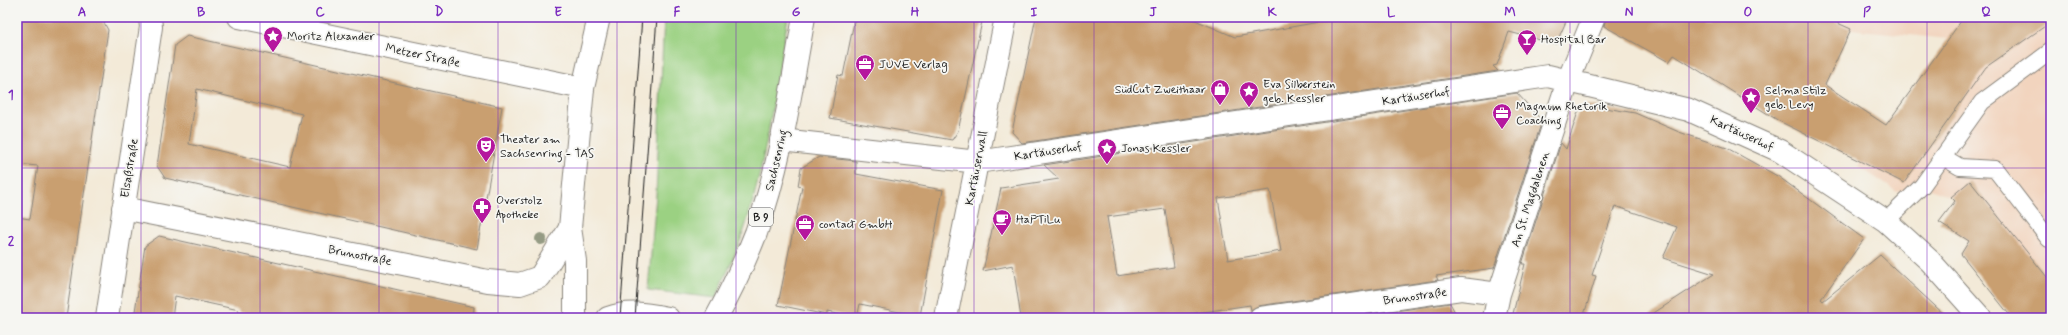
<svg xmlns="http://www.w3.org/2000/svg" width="2068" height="335" font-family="Mynerve,sans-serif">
  <rect width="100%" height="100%" fill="#f6f6f2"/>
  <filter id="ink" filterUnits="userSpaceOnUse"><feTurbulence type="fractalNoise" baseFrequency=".025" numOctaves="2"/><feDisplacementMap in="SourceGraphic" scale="8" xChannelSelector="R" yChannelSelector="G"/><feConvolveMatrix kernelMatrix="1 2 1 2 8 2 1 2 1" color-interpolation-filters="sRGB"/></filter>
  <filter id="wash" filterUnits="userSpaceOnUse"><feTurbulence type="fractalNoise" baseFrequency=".012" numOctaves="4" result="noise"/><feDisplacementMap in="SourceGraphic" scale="16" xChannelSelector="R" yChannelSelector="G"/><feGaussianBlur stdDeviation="0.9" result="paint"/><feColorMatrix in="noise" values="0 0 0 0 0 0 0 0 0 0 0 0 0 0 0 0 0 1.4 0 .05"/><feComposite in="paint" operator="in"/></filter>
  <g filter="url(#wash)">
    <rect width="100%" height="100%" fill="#f3ead8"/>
    <path fill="#f2d4be" d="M 1824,17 L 2051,17 L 2051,282 L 1970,182 L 1951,197 L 1922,186 L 1897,192 L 1858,166 L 1948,39 L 1851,29 Z"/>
    <path fill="#9bd182" stroke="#5c764f" d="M 664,17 L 788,17 C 776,84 767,156 747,221 C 739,247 727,272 716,298 L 648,290 L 656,195 Z"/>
    <g id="blocks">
      <path fill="#c99f6f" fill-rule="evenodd" d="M 17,17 L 101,17 L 108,30 L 66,318 L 17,318 L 17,217 L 30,219 L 38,166 L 17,164 Z
        M 855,17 L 983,17 L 958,131 L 952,140 L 830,118 L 838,75 L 843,76 Z
        M 1036,17 L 1139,19 L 1139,17 L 1188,17 L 1235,37 L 1336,19 L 1336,17 L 1568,17 L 1556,44 L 1509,32 L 1497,65 L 1493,66 L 1498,71 L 1022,143 L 1012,132 Z
        M 1606,17 L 1824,17 L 1851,29 L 1825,85 L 1886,125 L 1964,17 L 2051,17 L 2051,22 L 1986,67 L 1904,183 L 1779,121 L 1674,55 L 1669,62 L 1604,26 Z
        M 187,36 L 502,107 L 477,249 L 165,178 L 157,166 L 175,45 ZM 197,89 L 302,114 L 290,167 L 189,144 Z
        M 1517,93 L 1542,121 L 1494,268 L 1436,276 L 1438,280 L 1258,306 L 1251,310 L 1250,305 L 1163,318 L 1021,318 L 1013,265 L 983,271 L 1001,188 L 1059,179 L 1044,165 ZM 1270,190 L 1281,251 L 1228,260 L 1218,198 ZM 1165,209 L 1174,267 L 1117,276 L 1107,217 Z
        M 1588,105 L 1635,113 L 1679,132 L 1727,148 L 1779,177 L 1864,239 L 1821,299 L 1823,301 L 1880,255 L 1948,318 L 1646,318 L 1714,274 L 1663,258 L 1677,227 L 1615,206 L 1592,275 L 1596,276 L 1583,318 L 1512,318 L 1525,264 L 1522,264 L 1561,143 L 1566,149 L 1579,109 Z
        M 819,157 L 856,161 L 856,174 L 943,190 L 920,316 L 860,304 L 857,318 L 827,312 L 827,315 L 778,305 L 802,187 L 798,186 L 801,168 Z
        M 1970,181 L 2051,282 L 2051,318 L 2012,318 L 1961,254 L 1969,241 L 1939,222 L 1955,201 L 1951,197 Z
        M 159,236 L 474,307 L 473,318 L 265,318 L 238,312 L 239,310 L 175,296 L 172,318 L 134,318 L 145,246 Z
        M 1450,303 L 1458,318 L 1348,318 Z"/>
    </g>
  </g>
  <g filter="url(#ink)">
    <use href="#blocks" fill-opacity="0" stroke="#88837a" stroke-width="1"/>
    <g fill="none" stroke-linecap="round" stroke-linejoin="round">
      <defs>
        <path id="lane" d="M 1943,157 L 1960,167 L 1995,169 L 2049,239
          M 1886,221 L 1922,186 L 1982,102 L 2051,51"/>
        <path id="street" d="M 239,17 L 583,88
          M 781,140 L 978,162 L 1548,76 L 1689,110 L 1780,151 L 1886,221 L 1930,261 L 1981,318
          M 123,208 L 488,281 L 520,284 L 540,277 L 570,228
          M 107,318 L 151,27 L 150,17
          M 946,318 L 1006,17
          M 1260,318 L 1461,289 L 1499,294
          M 1494,318 L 1499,294 L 1568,81 L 1594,17"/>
        <path id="primary" d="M 575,318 L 575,261 L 570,228 L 583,88 L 599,17
          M 608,318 C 629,310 647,314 668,318
          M 716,318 C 731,291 745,261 756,233 C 781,164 791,89 804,17"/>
      </defs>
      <use href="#lane" stroke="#88837a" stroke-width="18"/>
      <use href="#street" stroke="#88837a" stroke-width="24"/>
      <use href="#primary" stroke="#88837a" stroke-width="24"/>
      <use href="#lane" stroke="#fff" stroke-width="16"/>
      <use href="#street" stroke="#fff" stroke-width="22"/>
      <use href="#primary" stroke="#fff" stroke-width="22"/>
      <path stroke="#1c1c1c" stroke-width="1" d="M 620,318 L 642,17
        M 635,318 L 657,17"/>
    </g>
    <circle fill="#959b84" cx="541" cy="239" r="6"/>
  </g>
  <path fill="none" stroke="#7b2cbf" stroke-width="1" stroke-opacity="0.55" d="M 141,17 L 141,318M 260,17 L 260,318M 379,17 L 379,318M 498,17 L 498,318M 617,17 L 617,318M 736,17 L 736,318M 855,17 L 855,318M 974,17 L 974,318M 1094,17 L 1094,318M 1213,17 L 1213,318M 1332,17 L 1332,318M 1451,17 L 1451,318M 1570,17 L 1570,318M 1689,17 L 1689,318M 1808,17 L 1808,318M 1927,17 L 1927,318M 17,168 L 2051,168"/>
  <defs>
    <symbol id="sight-pin" viewBox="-11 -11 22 30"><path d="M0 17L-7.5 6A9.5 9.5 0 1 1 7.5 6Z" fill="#b5179e" stroke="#f6f6f2"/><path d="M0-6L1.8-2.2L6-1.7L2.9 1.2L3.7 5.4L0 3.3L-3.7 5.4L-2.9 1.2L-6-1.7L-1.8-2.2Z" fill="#fff"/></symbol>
    <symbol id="bar-pin" viewBox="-11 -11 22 30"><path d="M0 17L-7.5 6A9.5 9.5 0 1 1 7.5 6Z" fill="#b5179e" stroke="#f6f6f2"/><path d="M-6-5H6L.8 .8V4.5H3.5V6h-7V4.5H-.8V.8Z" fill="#fff"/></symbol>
    <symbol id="office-pin" viewBox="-11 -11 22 30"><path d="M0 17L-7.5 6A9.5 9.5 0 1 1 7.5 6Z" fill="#b5179e" stroke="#f6f6f2"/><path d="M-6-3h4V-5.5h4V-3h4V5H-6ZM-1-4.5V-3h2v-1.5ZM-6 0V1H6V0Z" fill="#fff"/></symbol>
    <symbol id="shop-pin" viewBox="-11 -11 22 30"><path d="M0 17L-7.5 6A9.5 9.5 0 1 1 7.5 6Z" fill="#b5179e" stroke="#f6f6f2"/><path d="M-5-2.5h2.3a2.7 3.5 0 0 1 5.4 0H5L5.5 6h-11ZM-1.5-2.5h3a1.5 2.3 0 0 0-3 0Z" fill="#fff"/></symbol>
    <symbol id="theatre-pin" viewBox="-11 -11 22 30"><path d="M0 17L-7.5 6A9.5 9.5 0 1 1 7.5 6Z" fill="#b5179e" stroke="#f6f6f2"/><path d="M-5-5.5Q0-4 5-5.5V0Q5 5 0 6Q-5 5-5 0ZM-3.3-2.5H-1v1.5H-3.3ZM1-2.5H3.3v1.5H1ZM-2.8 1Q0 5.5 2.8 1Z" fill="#fff"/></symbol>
    <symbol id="pharmacy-pin" viewBox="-11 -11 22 30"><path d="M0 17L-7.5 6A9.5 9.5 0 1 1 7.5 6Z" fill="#b5179e" stroke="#f6f6f2"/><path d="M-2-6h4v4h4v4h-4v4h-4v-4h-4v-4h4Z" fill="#fff"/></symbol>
    <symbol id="cafe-pin" viewBox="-11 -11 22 30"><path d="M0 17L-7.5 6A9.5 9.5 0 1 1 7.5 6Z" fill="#b5179e" stroke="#f6f6f2"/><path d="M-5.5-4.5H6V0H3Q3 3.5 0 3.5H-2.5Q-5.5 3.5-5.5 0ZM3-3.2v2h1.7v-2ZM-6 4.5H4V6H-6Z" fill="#fff"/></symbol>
  </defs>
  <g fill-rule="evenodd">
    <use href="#sight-pin" x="262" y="25" width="22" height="30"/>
    <use href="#bar-pin" x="1516" y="28" width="22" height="30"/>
    <use href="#office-pin" x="854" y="53" width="22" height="30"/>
    <use href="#shop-pin" x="1209" y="78" width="22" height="30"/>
    <use href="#sight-pin" x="1238" y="80" width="22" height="30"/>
    <use href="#sight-pin" x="1740" y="86" width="22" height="30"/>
    <use href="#office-pin" x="1491" y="102" width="22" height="30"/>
    <use href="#theatre-pin" x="475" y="135" width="22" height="30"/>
    <use href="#sight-pin" x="1096" y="137" width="22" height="30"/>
    <use href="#pharmacy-pin" x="471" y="196" width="22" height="30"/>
    <use href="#cafe-pin" x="991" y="208" width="22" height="30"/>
    <use href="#office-pin" x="794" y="213" width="22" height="30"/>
  </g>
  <g text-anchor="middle" stroke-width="3.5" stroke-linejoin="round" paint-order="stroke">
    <rect fill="#f6f6f2" stroke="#5d5d5c" stroke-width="1" x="749" y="208" width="24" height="18" rx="3"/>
    <g font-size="11" font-weight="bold" fill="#1c1c1c">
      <text x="761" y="221">B 9</text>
    </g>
    <g font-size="12" fill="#1c1c1c" stroke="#f6f6f2" text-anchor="start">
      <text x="287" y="40">Moritz Alexander</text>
      <text x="1541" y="43">Hospital Bar</text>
      <text x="879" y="68">JUVE Verlag</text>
      <text x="1263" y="88">Eva Silberstein<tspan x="1263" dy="14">geb. Kessler</tspan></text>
      <text x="1206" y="93" text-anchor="end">SüdCut Zweithaar</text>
      <text x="1765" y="94">Selma Stilz<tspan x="1765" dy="14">geb. Levy</tspan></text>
      <text x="1516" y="110">Magnum Rhetorik<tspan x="1516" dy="14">Coaching</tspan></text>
      <text x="500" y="143">Theater am<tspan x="500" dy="14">Sachsenring - TAS</tspan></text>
      <text x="1121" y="152">Jonas Kessler</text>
      <text x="496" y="204">Overstolz<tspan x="496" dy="14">Apotheke</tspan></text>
      <text x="1016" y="223">HaPTiLu</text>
      <text x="819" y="228">contact GmbH</text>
    </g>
    <g font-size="12" fill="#1c1c1c" stroke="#f6f6f2">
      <text transform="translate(423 55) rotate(12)" y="4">Metzer Straße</text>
      <text transform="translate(1416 96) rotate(-9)" y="4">Kartäuserhof</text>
      <text transform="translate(1742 133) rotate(25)" y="4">Kartäuserhof</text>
      <text transform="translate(1048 151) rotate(-9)" y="4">Kartäuserhof</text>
      <text transform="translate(776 160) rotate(-77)" y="4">Sachsenring</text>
      <text transform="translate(129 168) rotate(-81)" y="4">Elsaßstraße</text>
      <text transform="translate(976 168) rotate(-79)" y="4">Kartäuserwall</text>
      <text transform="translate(1530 199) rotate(-72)" y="4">An St. Magdalenen</text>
      <text transform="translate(360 255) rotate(11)" y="4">Brunostraße</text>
      <text transform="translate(1415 296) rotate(-8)" y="4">Brunostraße</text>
    </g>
  </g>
  <rect width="2068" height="335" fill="none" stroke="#f6f6f2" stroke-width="44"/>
  <rect x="22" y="22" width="2024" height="291" fill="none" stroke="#7b2cbf" stroke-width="1.5"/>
  <g font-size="13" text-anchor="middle" font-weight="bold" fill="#7b2cbf">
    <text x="82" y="16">A</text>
    <text x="201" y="16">B</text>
    <text x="320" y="16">C</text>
    <text x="439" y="16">D</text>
    <text x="558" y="16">E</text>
    <text x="677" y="16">F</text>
    <text x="796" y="16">G</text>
    <text x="915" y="16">H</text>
    <text x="1034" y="16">I</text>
    <text x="1153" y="16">J</text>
    <text x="1272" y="16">K</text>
    <text x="1391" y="16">L</text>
    <text x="1510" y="16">M</text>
    <text x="1629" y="16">N</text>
    <text x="1748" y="16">O</text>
    <text x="1867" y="16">P</text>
    <text x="1986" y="16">Q</text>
    <text x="11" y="99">1</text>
    <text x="11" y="245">2</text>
  </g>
</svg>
